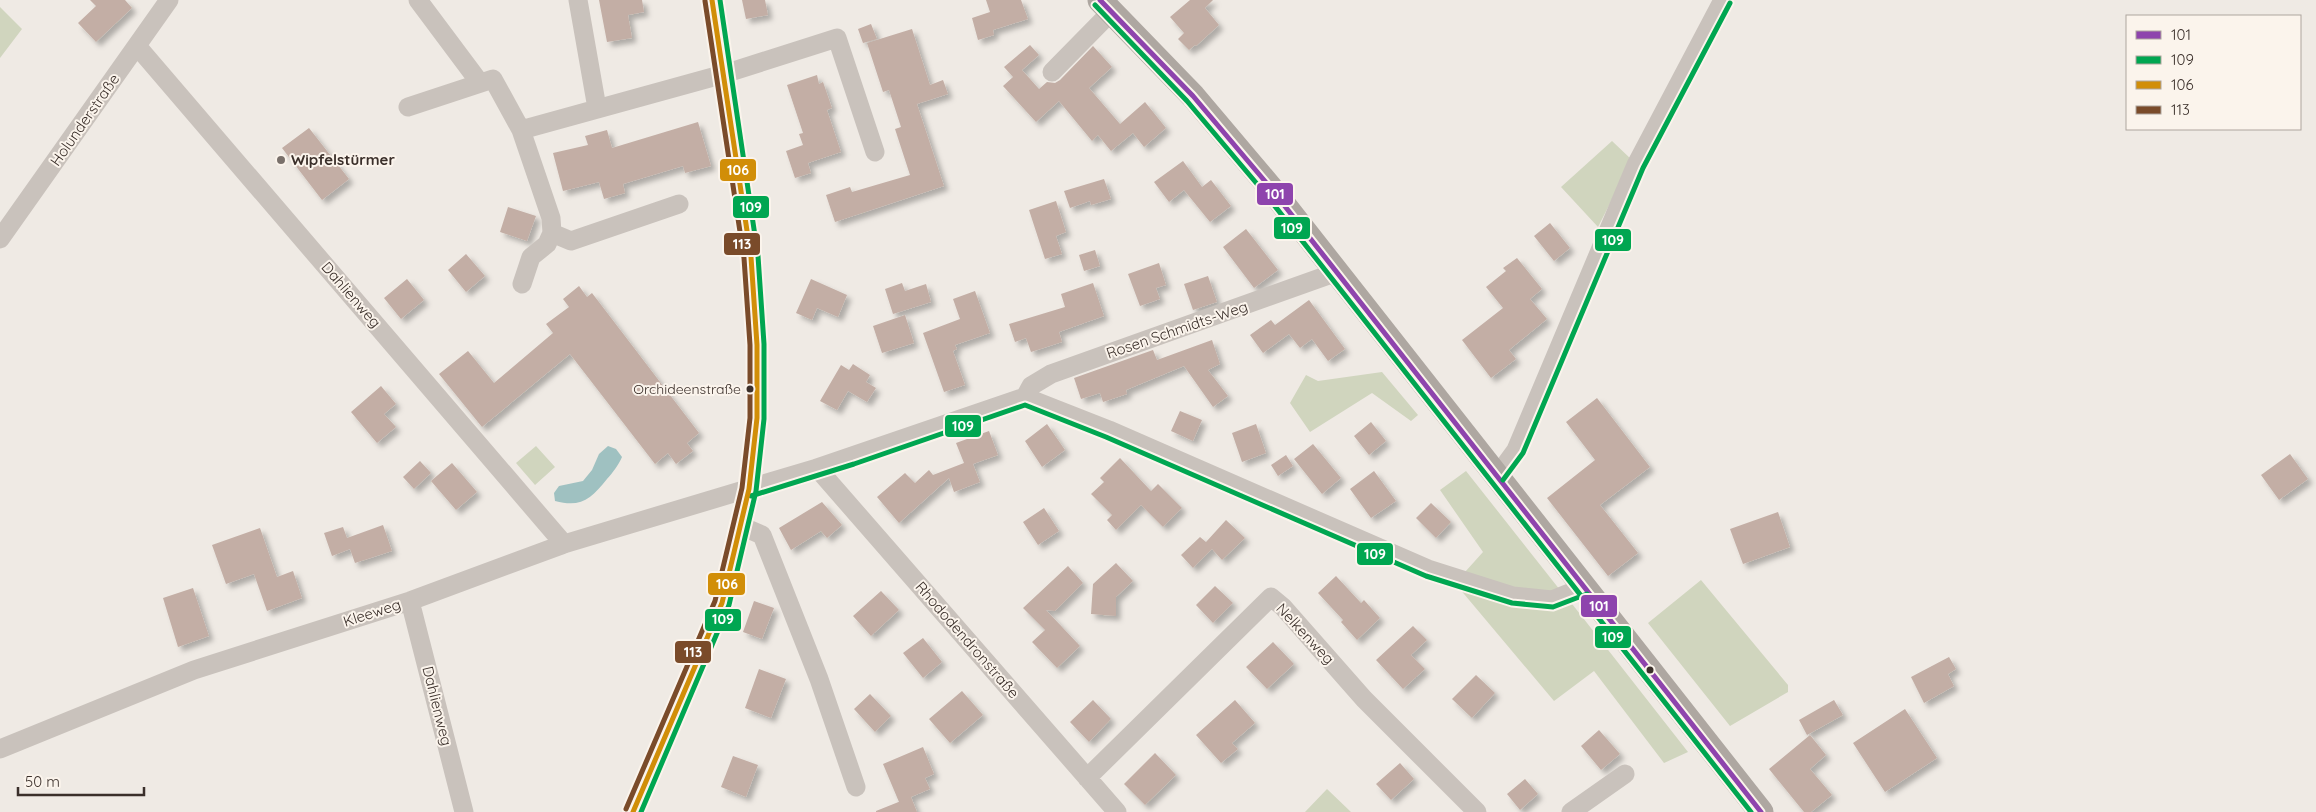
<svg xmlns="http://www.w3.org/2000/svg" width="2316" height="812" font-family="Quicksand,sans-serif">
  <defs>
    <filter id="shadow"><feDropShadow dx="4.5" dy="4.5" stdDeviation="2.5" flood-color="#0004"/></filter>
  </defs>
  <rect width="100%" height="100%" fill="#efeae4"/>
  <path fill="#d0d5be" d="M 0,7 L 22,29 L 0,58 Z
    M 1612,141 L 1632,160 L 1598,227 L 1561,187 Z
    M 1382,372 L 1418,415 L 1411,421 L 1372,393 L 1310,432 L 1290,403 L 1306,375 L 1318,381 Z
    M 536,446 L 555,467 L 535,485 L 516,463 Z
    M 1466,471 L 1560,590 C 1532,603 1492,583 1465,572 L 1483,552 L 1440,490 Z
    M 1701,580 L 1788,685 L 1788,692 L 1730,726 L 1648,623 Z
    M 1459,588 C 1498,601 1527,617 1569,600 L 1688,752 L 1664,763 L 1594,671 L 1554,701 Z
    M 1327,789 L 1351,812 L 1305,812 Z"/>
  <path fill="#9fc1c1" d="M 608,446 L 616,449 L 622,457 C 618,466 613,472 607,479 C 591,499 581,508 555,501 L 554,493 L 559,486 L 583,481 L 592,470 L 599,454 Z"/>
  <path fill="#c3aea5" filter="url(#shadow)" d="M 90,0 L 125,0 L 132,8 L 96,42 L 78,23 L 96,6 Z
    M 599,0 L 642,0 L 644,12 L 628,15 L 632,38 L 607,42 Z
    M 742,0 L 765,0 L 768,15 L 746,19 Z
    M 986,0 L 1021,0 L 1028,19 L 993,30 L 994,35 L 978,40 L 972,18 L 990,12 Z
    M 1190,0 L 1213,0 L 1205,8 L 1219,25 L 1196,46 L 1195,45 L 1189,50 L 1178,39 L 1184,33 L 1170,17 Z
    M 871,24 L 877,39 L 863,43 L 858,29 Z
    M 912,29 L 930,85 L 943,80 L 948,94 L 917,104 L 944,186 L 835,222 L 826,195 L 850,187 L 852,192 L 910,175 L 895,129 L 901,127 L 889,90 L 883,92 L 867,43 Z
    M 1030,45 L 1039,55 L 1022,70 L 1039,89 L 1047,82 L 1055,83 L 1060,80 L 1093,46 L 1112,67 L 1089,88 L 1120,124 L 1145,102 L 1166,128 L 1144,147 L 1133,133 L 1111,151 L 1098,135 L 1092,141 L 1059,101 L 1036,122 L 1003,86 L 1013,77 L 1004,67 Z
    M 817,75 L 819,84 L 823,82 L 832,108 L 827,110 L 841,152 L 808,163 L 811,173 L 795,178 L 786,151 L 803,145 L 799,134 L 803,133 L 787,85 Z
    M 698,122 L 711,166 L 685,173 L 683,166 L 623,184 L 625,193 L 604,199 L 599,182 L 563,191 L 553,153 L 588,145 L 585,136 L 607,130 L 612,148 Z
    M 309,128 L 349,179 L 322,200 L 282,148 Z
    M 1183,161 L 1202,187 L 1211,180 L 1231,206 L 1210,222 L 1184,190 L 1169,202 L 1154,182 Z
    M 1104,179 L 1111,199 L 1091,205 L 1090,201 L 1070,208 L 1064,191 Z
    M 1056,201 L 1066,232 L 1056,236 L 1062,254 L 1045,259 L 1029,210 Z
    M 508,207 L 536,216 L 527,241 L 500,232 Z
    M 1550,223 L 1570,248 L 1554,261 L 1534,236 Z
    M 1246,229 L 1278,270 L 1254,288 L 1223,247 Z
    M 1095,250 L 1100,266 L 1084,271 L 1079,255 Z
    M 466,254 L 485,276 L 466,292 L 448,270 Z
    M 1517,258 L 1542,289 L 1530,299 L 1547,319 L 1509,350 L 1516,359 L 1491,378 L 1462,340 L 1503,308 L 1486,287 L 1506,271 L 1503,268 Z
    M 1159,263 L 1166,285 L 1156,288 L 1160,299 L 1140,306 L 1128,274 Z
    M 1208,276 L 1217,302 L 1193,310 L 1184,284 Z
    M 407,279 L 424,300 L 401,319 L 384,298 Z
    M 811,279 L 847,295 L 838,317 L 817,308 L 812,320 L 796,313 Z
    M 902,283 L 905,291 L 926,284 L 931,302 L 893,314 L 885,289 Z
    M 1093,283 L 1104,316 L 1059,332 L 1062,342 L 1031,352 L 1026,338 L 1015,342 L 1009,324 L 1065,307 L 1061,294 Z
    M 579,286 L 587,297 L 592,293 L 699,433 L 687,443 L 693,451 L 676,464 L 668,453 L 655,464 L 570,354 L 482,427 L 439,374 L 468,351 L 494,383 L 553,333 L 546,324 L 569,307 L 563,299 Z
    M 975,291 L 990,333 L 955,345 L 957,349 L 953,351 L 965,385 L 944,392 L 923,333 L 960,319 L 953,299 Z
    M 1309,300 L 1345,349 L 1328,361 L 1312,339 L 1300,348 L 1289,334 L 1263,353 L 1250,335 L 1271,320 L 1275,325 Z
    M 905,315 L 914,343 L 882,353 L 873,326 Z
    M 1212,340 L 1220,364 L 1208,370 L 1228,396 L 1213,407 L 1184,366 L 1126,390 L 1127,394 L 1103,402 L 1100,393 L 1081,399 L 1074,378 L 1153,350 L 1157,360 Z
    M 853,364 L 870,375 L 866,382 L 876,388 L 867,402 L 848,391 L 837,410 L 820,401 L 841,365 L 849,370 Z
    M 381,386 L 396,404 L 384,414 L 396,427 L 377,443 L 351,412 Z
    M 1597,398 L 1650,467 L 1600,505 L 1638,553 L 1608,576 L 1547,498 L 1595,460 L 1566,422 Z
    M 1180,411 L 1202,420 L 1193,441 L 1171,431 Z
    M 1371,422 L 1386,441 L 1369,455 L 1354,436 Z
    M 1047,424 L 1065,450 L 1042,467 L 1025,441 Z
    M 1256,424 L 1266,453 L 1242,462 L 1232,433 Z
    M 989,431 L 998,455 L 973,464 L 980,482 L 954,492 L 949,478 L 899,523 L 877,497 L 905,473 L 915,483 L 929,470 L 933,475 L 964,463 L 956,443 Z
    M 1313,444 L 1341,478 L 1322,494 L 1294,459 Z
    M 2290,454 L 2308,479 L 2279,500 L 2261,475 Z
    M 1286,455 L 1293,466 L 1278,476 L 1271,465 Z
    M 1120,458 L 1151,491 L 1158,484 L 1182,508 L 1163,527 L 1141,505 L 1116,530 L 1107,520 L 1112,515 L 1091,494 L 1104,482 L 1100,478 Z
    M 420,461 L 431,473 L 414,489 L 403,477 Z
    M 452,463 L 477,492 L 456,510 L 431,481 Z
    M 1374,471 L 1396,501 L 1371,518 L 1350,489 Z
    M 822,502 L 842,525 L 827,538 L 821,531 L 791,550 L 779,528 Z
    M 1431,503 L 1451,522 L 1436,538 L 1416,518 Z
    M 1044,508 L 1059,531 L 1038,545 L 1023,522 Z
    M 1778,512 L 1790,547 L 1743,564 L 1730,529 Z
    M 1226,520 L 1245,538 L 1222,560 L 1212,549 L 1193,568 L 1181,555 L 1200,537 L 1206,542 Z
    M 383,525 L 392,551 L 355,563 L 350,549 L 332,556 L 324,533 L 343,527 L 347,538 Z
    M 260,528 L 277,577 L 293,571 L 302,598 L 267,611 L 254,574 L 226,584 L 212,545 Z
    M 1116,563 L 1133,581 L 1116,597 L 1116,616 L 1091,614 L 1093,584 Z
    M 1068,566 L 1083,583 L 1055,611 L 1046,610 L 1080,646 L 1057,668 L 1032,642 L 1045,630 L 1023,608 Z
    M 1336,576 L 1361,603 L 1364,600 L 1380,618 L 1357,640 L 1341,622 L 1343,620 L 1318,593 Z
    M 1215,586 L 1233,603 L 1213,623 L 1196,605 Z
    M 193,588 L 209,636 L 178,647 L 163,598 Z
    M 881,591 L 899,610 L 871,636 L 853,616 Z
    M 754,601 L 774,608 L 762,639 L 743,632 Z
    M 1413,626 L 1427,640 L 1411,655 L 1425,669 L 1403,689 L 1376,660 Z
    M 923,638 L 942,662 L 923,678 L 903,653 Z
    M 1273,642 L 1294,664 L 1267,689 L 1246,667 Z
    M 1949,657 L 1956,669 L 1948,674 L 1954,686 L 1924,703 L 1911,677 Z
    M 759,669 L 786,679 L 771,718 L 745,708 Z
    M 1476,675 L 1495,693 L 1472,718 L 1452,699 Z
    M 962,691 L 983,715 L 950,743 L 929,719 Z
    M 870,694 L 891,716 L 875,732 L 854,709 Z
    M 1093,700 L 1111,719 L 1089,742 L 1070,722 Z
    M 1235,700 L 1255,723 L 1232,743 L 1238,749 L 1221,763 L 1196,735 Z
    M 1834,700 L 1843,715 L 1807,735 L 1799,720 Z
    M 1905,709 L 1937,758 L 1885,792 L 1853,743 Z
    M 1599,730 L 1620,754 L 1601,770 L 1581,746 Z
    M 1810,735 L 1826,755 L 1810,769 L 1832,795 L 1811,812 L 1804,812 L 1769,769 Z
    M 923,747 L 934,774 L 925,778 L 930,789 L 899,802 L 883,764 Z
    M 1155,753 L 1176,775 L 1145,805 L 1124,784 Z
    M 733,756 L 758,765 L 746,797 L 721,787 Z
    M 1400,763 L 1414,779 L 1391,800 L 1376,784 Z
    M 1525,779 L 1538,794 L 1520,810 L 1507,794 Z
    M 911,797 L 917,812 L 876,812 L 876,811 Z"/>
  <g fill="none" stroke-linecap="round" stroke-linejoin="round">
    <path stroke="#c9c2bc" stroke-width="19" d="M 418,0 L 480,83
      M 578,0 L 597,108
      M 137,46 L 564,544
      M 1052,72 L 1112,11
      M 408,107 L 493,79 L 521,130 L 551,218 L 552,233 L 547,244 L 531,257 L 522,284
      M 521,130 L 724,74 L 837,38 L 875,152
      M 552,233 L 571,241 L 679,204
      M 0,239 L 169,0
      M 1025,397 L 1031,386 L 1051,374 L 1337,272
      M 817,468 L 1117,812
      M 1497,476 L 1516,450 L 1636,165 L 1723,0
      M 741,526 L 762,535 L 819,679 L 856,787
      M 410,601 L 464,812
      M 0,749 L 194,670 L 410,601 L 564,544 L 817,468 L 1025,397 L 1109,430 L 1428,569 L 1513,596 L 1552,600 L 1584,587
      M 1087,778 L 1271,597 L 1283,607 L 1364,699 L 1477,812
      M 633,812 L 722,603 L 749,489 L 757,418 L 757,345 L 751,257 L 712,0
      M 1571,812 L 1625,774"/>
    <path stroke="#aea7a1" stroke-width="25" d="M 1100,0 L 1193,96 L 1269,186 L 1761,812"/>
    <defs>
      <path id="bus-1" d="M 1100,0 L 1193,96 L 1269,186 L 1761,812"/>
      <path id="bus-2" d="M 1095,5 L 1187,101 L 1263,191 L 1751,812
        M 1503,480 L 1523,453 L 1643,168 L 1730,3
        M 751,496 L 854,464 L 1025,405 L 1106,437 L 1426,576 L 1512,603 L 1553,607 L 1587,594
        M 641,812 L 729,605 L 756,491 L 764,419 L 764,344 L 758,256 L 720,0"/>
      <path id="bus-3" d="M 633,812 L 722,603 L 749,489 L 757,418 L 757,345 L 751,257 L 712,0"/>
      <path id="bus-4" d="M 626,809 L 715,601 L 742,488 L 750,418 L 750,345 L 744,258 L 705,1"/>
    </defs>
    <use href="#bus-1" stroke="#fbf4ec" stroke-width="9"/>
    <use href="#bus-2" stroke="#fbf4ec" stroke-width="9"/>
    <use href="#bus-3" stroke="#fbf4ec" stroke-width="9"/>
    <use href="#bus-4" stroke="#fbf4ec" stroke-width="9"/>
    <use href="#bus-1" stroke="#8e44ad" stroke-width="5"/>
    <use href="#bus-2" stroke="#00a651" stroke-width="5"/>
    <use href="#bus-3" stroke="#d18e08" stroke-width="5"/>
    <use href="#bus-4" stroke="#7a4b2a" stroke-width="5"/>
  </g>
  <circle fill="#79706b" stroke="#fbf4ec" stroke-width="2" cx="281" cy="160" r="5"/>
  <g fill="#3a2f2a" stroke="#fbf4ec" stroke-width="2">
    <circle cx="750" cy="389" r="4.5"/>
    <circle cx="1650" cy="670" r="4.5"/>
  </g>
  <g text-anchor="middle" stroke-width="4" stroke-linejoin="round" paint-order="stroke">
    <g font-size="14" fill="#3a2f2a" stroke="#fbf4ec" text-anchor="end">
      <text x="741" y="394">Orchideenstraße</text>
    </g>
    <g font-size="15" fill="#3a2f2a" stroke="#fbf4ec">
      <text transform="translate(85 120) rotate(-55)" y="5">Holunderstraße</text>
      <text transform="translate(351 295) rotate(49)" y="5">Dahlienweg</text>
      <text transform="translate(1177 330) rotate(-19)" y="5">Rosen Schmidts-Weg</text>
      <text transform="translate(372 613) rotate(-18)" y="5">Kleeweg</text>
      <text transform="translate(1305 634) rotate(47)" y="5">Nelkenweg</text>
      <text transform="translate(967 640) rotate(49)" y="5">Rhododendronstraße</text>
      <text transform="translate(437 706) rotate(76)" y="5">Dahlienweg</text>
    </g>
    <g font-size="15" font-weight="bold" fill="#3a2f2a" stroke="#fbf4ec" text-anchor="start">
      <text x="291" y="165">Wipfelstürmer</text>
    </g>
  </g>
  <g stroke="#fbf4ec" stroke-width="2">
    <rect x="719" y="158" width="38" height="24" rx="5" fill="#d18e08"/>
    <rect x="1256" y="182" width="38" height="24" rx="5" fill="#8e44ad"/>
    <rect x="732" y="195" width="38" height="24" rx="5" fill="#00a651"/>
    <rect x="1273" y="216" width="38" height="24" rx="5" fill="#00a651"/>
    <rect x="1594" y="228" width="38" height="24" rx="5" fill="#00a651"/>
    <rect x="723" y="232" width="38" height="24" rx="5" fill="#7a4b2a"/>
    <rect x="944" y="414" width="38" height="24" rx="5" fill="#00a651"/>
    <rect x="1356" y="542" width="38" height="24" rx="5" fill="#00a651"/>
    <rect x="707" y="572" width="39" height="24" rx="5" fill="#d18e08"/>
    <rect x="1580" y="594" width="38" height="24" rx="5" fill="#8e44ad"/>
    <rect x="704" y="608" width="38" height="24" rx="5" fill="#00a651"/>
    <rect x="1594" y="625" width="38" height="24" rx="5" fill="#00a651"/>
    <rect x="674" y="640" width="38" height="24" rx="5" fill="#7a4b2a"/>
  </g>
  <g font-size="14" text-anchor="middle" font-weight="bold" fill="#fff">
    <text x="738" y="175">106</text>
    <text x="1275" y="199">101</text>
    <text x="751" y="212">109</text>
    <text x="1292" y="233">109</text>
    <text x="1613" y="245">109</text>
    <text x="742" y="249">113</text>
    <text x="963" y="431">109</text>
    <text x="1375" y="559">109</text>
    <text x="727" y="589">106</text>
    <text x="1599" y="611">101</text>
    <text x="723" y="624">109</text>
    <text x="1613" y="642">109</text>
    <text x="693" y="657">113</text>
  </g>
  <rect x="2126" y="15" width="175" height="115" fill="#fbf4ec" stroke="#aea59e"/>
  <rect x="2136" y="31" width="25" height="8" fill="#8e44ad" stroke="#aea59e"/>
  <text x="2171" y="40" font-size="15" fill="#3a2f2a">101</text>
  <rect x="2136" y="56" width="25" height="8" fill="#00a651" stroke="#aea59e"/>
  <text x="2171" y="65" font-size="15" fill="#3a2f2a">109</text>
  <rect x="2136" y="81" width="25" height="8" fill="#d18e08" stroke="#aea59e"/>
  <text x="2171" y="90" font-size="15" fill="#3a2f2a">106</text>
  <rect x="2136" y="106" width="25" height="8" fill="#7a4b2a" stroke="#aea59e"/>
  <text x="2171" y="115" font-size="15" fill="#3a2f2a">113</text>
  <path d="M18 787v8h126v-8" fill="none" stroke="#3a2f2a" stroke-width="2.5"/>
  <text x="25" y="787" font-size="15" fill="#3a2f2a" stroke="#fbf4ec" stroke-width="4" paint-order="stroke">50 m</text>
</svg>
